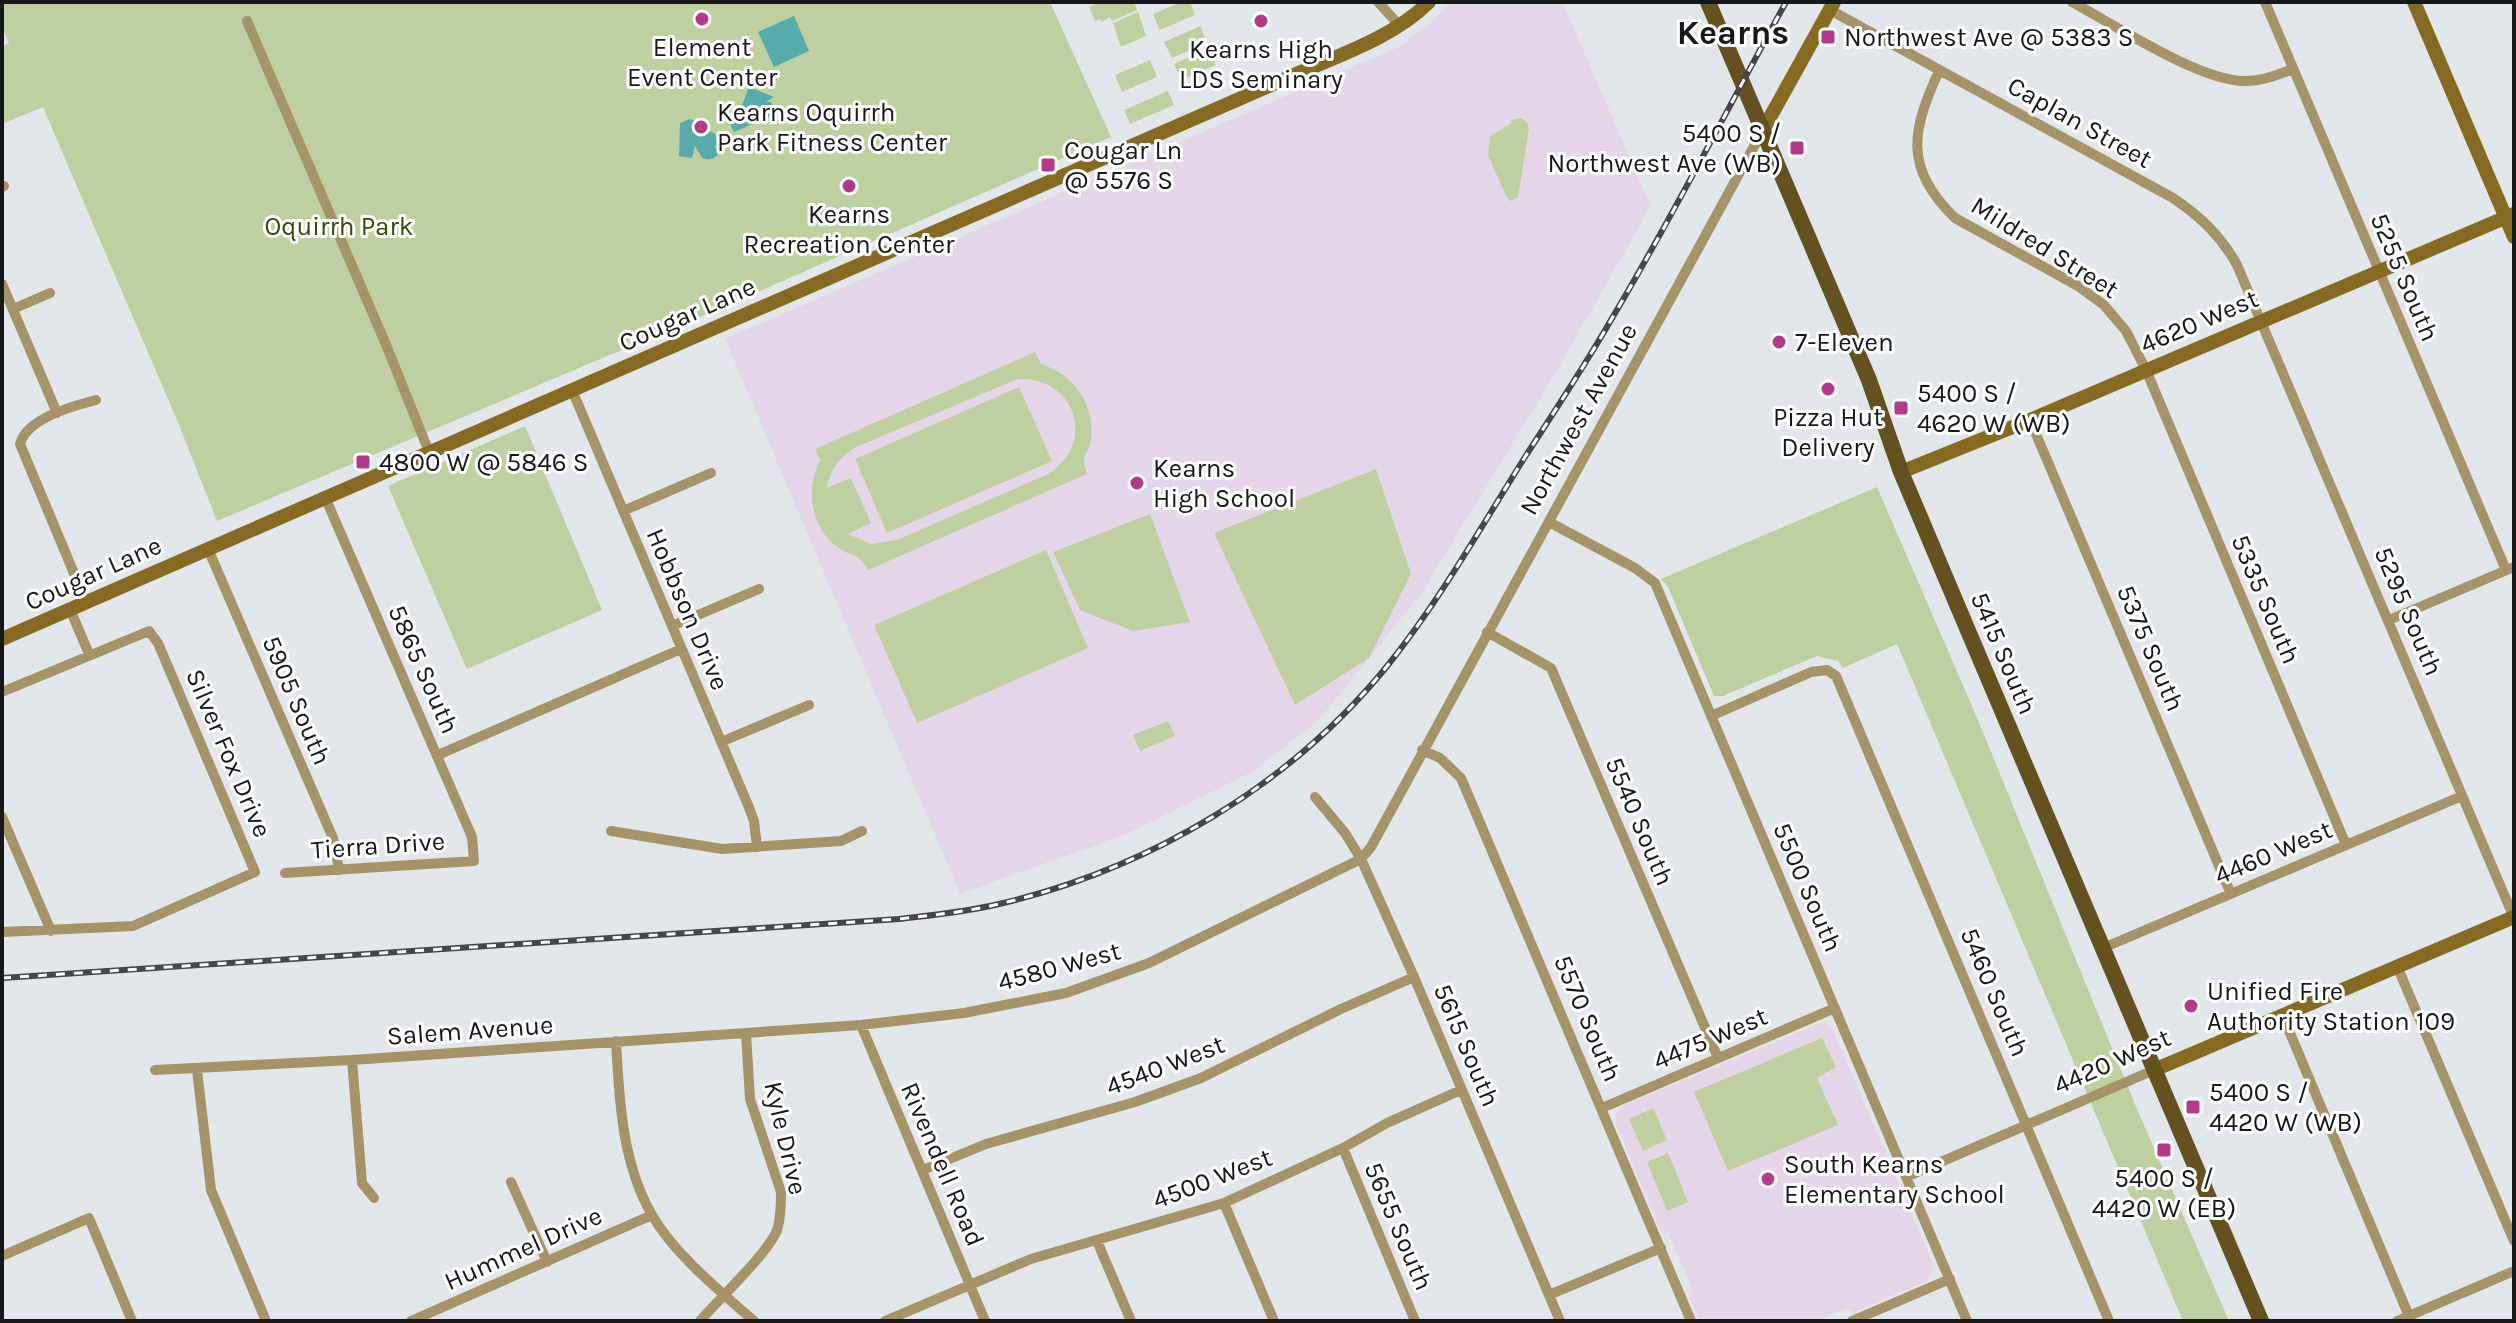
<svg xmlns="http://www.w3.org/2000/svg" width="2516" height="1323" font-family="Karla,sans-serif">
  <rect width="100%" height="100%" fill="#e2e7ec"/>
  <path fill="#e6d6e9" d="M 1450,2 L 1562,2 L 1651,206 L 1556,372 L 1421,594 L 1318,721 L 1252,772 L 1126,834 L 960,894 L 725,339 L 1399,47 L 1439,15 Z
    M 1821,1023 L 1829,1025 L 1834,1032 L 1933,1264 L 1930,1277 L 1924,1282 L 1854,1312 L 1848,1308 L 1817,1321 L 1699,1321 L 1690,1298 L 1693,1290 L 1669,1235 L 1661,1232 L 1615,1122 L 1616,1114 L 1624,1105 Z"/>
  <path fill="#bfd0a0" fill-rule="evenodd" d="M 2,2 L 1050,2 L 1111,137 L 728,305 L 217,521 L 179,425 L 43,107 L 2,124 L 2,47 L 9,43 L 2,27 Z
    M 1099,2 L 1134,2 L 1137,10 L 1112,21 L 1110,17 L 1102,22 L 1100,19 L 1095,21 L 1089,7 Z
    M 1181,2 L 1190,2 L 1195,15 L 1160,30 L 1153,14 Z
    M 1138,12 L 1146,36 L 1121,47 L 1113,23 Z
    M 1200,26 L 1207,43 L 1172,58 L 1164,42 Z
    M 1209,48 L 1216,65 L 1181,80 L 1174,64 Z
    M 1150,60 L 1157,77 L 1122,92 L 1115,75 Z
    M 1168,91 L 1174,105 L 1130,124 L 1124,110 Z
    M 1521,118 L 1527,122 L 1529,129 L 1518,197 L 1511,201 L 1507,198 L 1488,155 L 1490,136 L 1512,123 L 1511,120 Z
    M 1035,352 L 1041,364 C 1073,374 1095,403 1091,438 C 1088,456 1080,455 1087,474 L 868,570 C 857,551 855,559 839,548 C 810,528 805,490 820,460 L 815,449 ZM 1018,379 C 1078,377 1097,446 1046,475 L 897,540 L 871,544 L 848,534 L 871,523 L 851,478 L 827,488 C 830,469 840,457 856,447 Z
    M 1019,387 L 1052,461 L 887,533 L 855,459 Z
    M 525,426 L 602,610 L 467,669 L 388,486 Z
    M 1376,469 L 1411,574 L 1369,658 L 1295,705 L 1214,533 Z
    M 1877,487 L 1978,720 L 2134,1102 L 2229,1321 L 2183,1321 L 1897,644 L 1843,668 L 1838,661 L 1817,656 L 1723,696 L 1714,696 L 1668,587 L 1661,579 Z
    M 1150,514 L 1190,622 L 1133,631 L 1080,610 L 1053,552 Z
    M 1046,550 L 1088,648 L 917,723 L 874,625 Z
    M 1168,721 L 1175,736 L 1140,751 L 1133,735 Z
    M 1822,1038 L 1836,1067 L 1817,1078 L 1838,1125 L 1728,1171 L 1694,1092 Z
    M 1653,1108 L 1667,1140 L 1643,1151 L 1629,1119 Z
    M 1668,1153 L 1688,1202 L 1667,1211 L 1647,1162 Z"/>
  <path fill="#57abaa" d="M 794,16 L 809,51 L 774,67 L 758,32 Z
    M 749,87 L 774,97 L 766,102 L 771,102 L 776,114 L 734,132 L 729,122 L 738,118 L 735,109 L 743,103 Z
    M 690,119 C 701,122 705,129 715,134 L 718,142 L 715,147 L 719,152 C 716,159 710,161 702,158 L 695,146 L 692,158 L 679,156 L 680,123 Z"/>
  <g fill="none" stroke-linecap="round" stroke-linejoin="round">
    <path stroke="#a79368" stroke-width="10" d="M 1378,2 L 1399,25
      M 2072,2 C 2115,25 2199,81 2245,81 C 2262,81 2277,75 2293,69
      M 2265,2 L 2506,570
      M 1830,10 L 2173,198 C 2201,217 2221,236 2237,265 L 2514,918
      M 247,21 L 387,347 L 429,452
      M 1939,71 C 1912,130 1903,168 1955,218 L 2078,286 L 2104,305 L 2126,331 L 2146,370 L 2346,845
      M 2,187 L 4,186
      M 2,284 L 57,413
      M 13,309 L 50,293
      M 572,390 L 748,805 L 754,821 L 757,847
      M 2030,420 L 2231,894
      M 623,511 L 711,473
      M 1549,522 L 1635,568 L 1655,583 L 1967,1321
      M 208,549 L 333,838 L 339,870
      M 86,602 L 20,444 C 27,418 73,406 96,400
      M 70,609 L 89,654
      M 2389,620 L 2514,567
      M 672,626 L 759,589
      M 1487,632 L 1551,668 L 1718,1058
      M 2,692 L 149,631 L 158,643 L 255,872 L 133,926 L 2,932
      M 1711,716 L 1811,672 L 1827,670 L 1836,676 L 2109,1321
      M 721,742 L 809,705
      M 1422,750 L 1440,758 L 1461,778 L 1691,1321
      M 438,755 L 681,649
      M 1315,797 L 1345,833 L 1361,859 L 1414,977 L 1560,1321
      M 2,817 L 51,931
      M 611,831 L 722,849 L 841,841 L 862,831
      M 285,873 L 474,861 L 472,837 L 325,497
      M 2103,948 L 2462,796
      M 2397,966 L 2514,1241
      M 2282,1014 L 2411,1321
      M 861,1025 L 985,1321
      M 616,1041 C 619,1098 622,1164 652,1215 C 675,1255 720,1291 754,1321
      M 352,1060 L 362,1183 L 374,1198
      M 155,1070 L 352,1060 L 861,1025 L 964,1013 L 1066,993 L 1149,963 L 1361,859 L 1371,847 L 1763,130
      M 197,1070 L 211,1190 L 266,1321
      M 1602,1108 L 1835,1008
      M 1343,1148 L 1415,1321
      M 923,1170 L 986,1144 L 1135,1102 L 1201,1078 L 1341,1009 L 1414,977
      M 1906,1177 L 2154,1070
      M 511,1182 L 547,1262
      M 1224,1203 L 1274,1321
      M 1097,1241 L 1131,1321
      M 2,1256 L 89,1218 L 132,1321
      M 1549,1295 L 1661,1248
      M 411,1321 L 652,1215
      M 700,1321 C 718,1300 769,1252 777,1230 C 781,1218 781,1204 781,1192 L 750,1099 L 746,1033
      M 885,1321 L 1031,1259 L 1224,1203 L 1343,1148 L 1387,1123 L 1461,1090
      M 1852,1321 L 1950,1279
      M 2397,1321 L 2514,1271"/>
    <path stroke="#876a21" stroke-width="14" d="M 2414,2 L 2514,237
      M 1763,130 L 1834,2
      M 1901,472 L 2030,420 L 2514,214
      M 2,639 L 1285,79 C 1333,57 1392,39 1429,2
      M 2154,1070 L 2514,917"/>
    <path stroke="#65501f" stroke-width="16" d="M 1708,2 L 1869,380 L 1901,472 L 1958,607 L 2261,1321"/>
    <defs>
      <path id="rail" d="M 2,978 L 899,919 C 933,915 966,912 999,904 C 1149,869 1291,785 1388,665 C 1440,600 1481,527 1525,457 C 1554,412 1584,367 1611,320 C 1673,216 1728,108 1786,2"/>
    </defs>
    <use href="#rail" stroke="#444649" stroke-width="6"/>
    <use href="#rail" stroke="#fff" stroke-width="3" stroke-dasharray="9" stroke-linecap="butt"/>
  </g>
  <g fill="#b4398b" stroke="#fff" stroke-width="3">
    <circle cx="702" cy="19" r="8"/>
    <circle cx="1261" cy="21" r="8"/>
    <rect x="1820" y="29" width="16" height="16" rx="4"/>
    <circle cx="701" cy="127" r="8"/>
    <rect x="1789" y="140" width="16" height="16" rx="4"/>
    <rect x="1040" y="157" width="16" height="16" rx="4"/>
    <circle cx="849" cy="186" r="8"/>
    <circle cx="1779" cy="342" r="8"/>
    <circle cx="1828" cy="389" r="8"/>
    <rect x="1893" y="400" width="16" height="16" rx="4"/>
    <rect x="355" y="454" width="16" height="16" rx="4"/>
    <circle cx="1137" cy="483" r="8"/>
    <circle cx="2191" cy="1006" r="8"/>
    <rect x="2185" y="1099" width="16" height="16" rx="4"/>
    <rect x="2156" y="1142" width="16" height="16" rx="4"/>
    <circle cx="1768" cy="1179" r="8"/>
  </g>
  <g text-anchor="middle" stroke-width="6" stroke-linejoin="round" paint-order="stroke">
    <g font-size="26" fill="#161719" stroke="#fff" text-anchor="start">
      <text x="1844" y="46">Northwest Ave @ 5383 S</text>
      <text x="702" y="56" text-anchor="middle">Element<tspan x="702" dy="30">Event Center</tspan></text>
      <text x="1261" y="58" text-anchor="middle">Kearns High<tspan x="1261" dy="30">LDS Seminary</tspan></text>
      <text x="717" y="121">Kearns Oquirrh<tspan x="717" dy="30">Park Fitness Center</tspan></text>
      <text x="1781" y="142" text-anchor="end">5400 S /<tspan x="1781" dy="30">Northwest Ave (WB)</tspan></text>
      <text x="1064" y="159">Cougar Ln<tspan x="1064" dy="30">@ 5576 S</tspan></text>
      <text x="849" y="223" text-anchor="middle">Kearns<tspan x="849" dy="30">Recreation Center</tspan></text>
      <text x="1795" y="351">7-Eleven</text>
      <text x="1917" y="402">5400 S /<tspan x="1917" dy="30">4620 W (WB)</tspan></text>
      <text x="1828" y="426" text-anchor="middle">Pizza Hut<tspan x="1828" dy="30">Delivery</tspan></text>
      <text x="379" y="471">4800 W @ 5846 S</text>
      <text x="1153" y="477">Kearns<tspan x="1153" dy="30">High School</tspan></text>
      <text x="2207" y="1000">Unified Fire<tspan x="2207" dy="30">Authority Station 109</tspan></text>
      <text x="2209" y="1101">5400 S /<tspan x="2209" dy="30">4420 W (WB)</tspan></text>
      <text x="1784" y="1173">South Kearns<tspan x="1784" dy="30">Elementary School</tspan></text>
      <text x="2164" y="1187" text-anchor="middle">5400 S /<tspan x="2164" dy="30">4420 W (EB)</tspan></text>
    </g>
    <g font-size="26" fill="#161719" stroke="#fff">
      <text transform="translate(2080 122) rotate(29)" y="9">Caplan Street</text>
      <text transform="translate(2045 247) rotate(32)" y="9">Mildred Street</text>
      <text transform="translate(2405 277) rotate(67)" y="9">5255 South</text>
      <text transform="translate(687 314) rotate(-24)" y="9">Cougar Lane</text>
      <text transform="translate(2199 321) rotate(-23)" y="9">4620 West</text>
      <text transform="translate(1578 419) rotate(-61)" y="9">Northwest Avenue</text>
      <text transform="translate(93 573) rotate(-24)" y="9">Cougar Lane</text>
      <text transform="translate(2266 599) rotate(67)" y="9">5335 South</text>
      <text transform="translate(688 609) rotate(67)" y="9">Hobbson Drive</text>
      <text transform="translate(2409 611) rotate(67)" y="9">5295 South</text>
      <text transform="translate(2151 648) rotate(67)" y="9">5375 South</text>
      <text transform="translate(2004 653) rotate(67)" y="9">5415 South</text>
      <text transform="translate(424 669) rotate(66)" y="9">5865 South</text>
      <text transform="translate(297 700) rotate(67)" y="9">5905 South</text>
      <text transform="translate(229 753) rotate(67)" y="9">Silver Fox Drive</text>
      <text transform="translate(1640 821) rotate(67)" y="9">5540 South</text>
      <text transform="translate(378 845) rotate(-4)" y="9">Tierra Drive</text>
      <text transform="translate(2273 852) rotate(-23)" y="9">4460 West</text>
      <text transform="translate(1808 887) rotate(67)" y="9">5500 South</text>
      <text transform="translate(1059 966) rotate(-15)" y="9">4580 West</text>
      <text transform="translate(1995 992) rotate(67)" y="9">5460 South</text>
      <text transform="translate(1588 1018) rotate(67)" y="9">5570 South</text>
      <text transform="translate(470 1030) rotate(-4)" y="9">Salem Avenue</text>
      <text transform="translate(1710 1038) rotate(-23)" y="9">4475 West</text>
      <text transform="translate(1467 1045) rotate(67)" y="9">5615 South</text>
      <text transform="translate(2112 1061) rotate(-24)" y="9">4420 West</text>
      <text transform="translate(1165 1065) rotate(-21)" y="9">4540 West</text>
      <text transform="translate(786 1138) rotate(77)" y="9">Kyle Drive</text>
      <text transform="translate(943 1164) rotate(67)" y="9">Rivendell Road</text>
      <text transform="translate(1212 1178) rotate(-21)" y="9">4500 West</text>
      <text transform="translate(1399 1226) rotate(67)" y="9">5655 South</text>
      <text transform="translate(523 1248) rotate(-24)" y="9">Hummel Drive</text>
    </g>
    <g font-size="26" fill="#364805" stroke="#fff">
      <text x="339" y="235">Oquirrh Park</text>
    </g>
    <g font-size="34" font-weight="bold" fill="#161719" stroke="#fff">
      <text x="1733" y="44">Kearns</text>
    </g>
  </g>
  <rect width="2516" height="1323" fill="none" stroke="#161719" stroke-width="8"/>
</svg>
